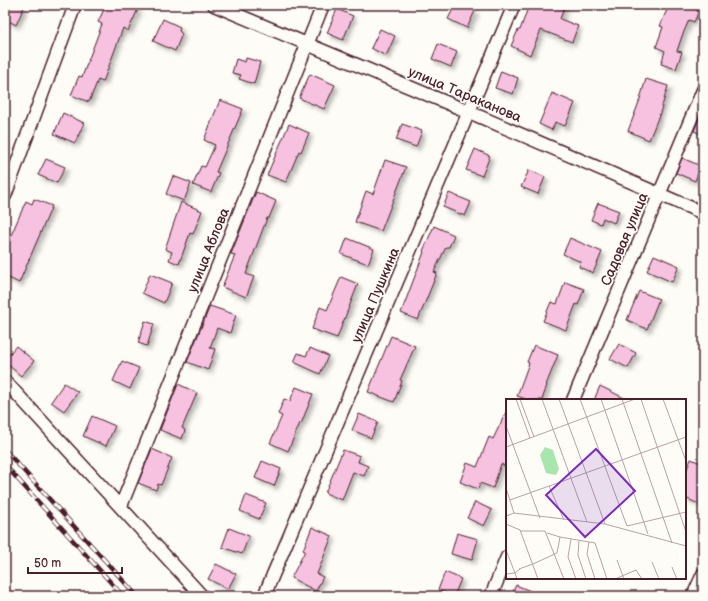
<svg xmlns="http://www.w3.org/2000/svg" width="708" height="601" font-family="'Balsamiq Sans',sans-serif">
  <defs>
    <filter id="shadow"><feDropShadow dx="3.5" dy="3.5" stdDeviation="2" flood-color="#0004"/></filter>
  </defs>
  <rect width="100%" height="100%" fill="#fdfcf7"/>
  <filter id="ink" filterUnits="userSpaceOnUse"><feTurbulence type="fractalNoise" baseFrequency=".025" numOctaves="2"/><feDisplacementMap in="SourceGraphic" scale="8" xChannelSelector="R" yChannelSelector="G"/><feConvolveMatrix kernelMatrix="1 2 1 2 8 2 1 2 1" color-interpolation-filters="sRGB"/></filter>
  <g filter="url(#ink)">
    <path fill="#f6c2df" stroke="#4a1f2b" filter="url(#shadow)" d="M 5,5 L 18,5 L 24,7 L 16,25 L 5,19 Z
      M 106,5 L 130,5 L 138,9 L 128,31 L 123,28 L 103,82 L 98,80 L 89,102 L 71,95 L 79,76 L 82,77 L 102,24 L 98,22 Z
      M 455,5 L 463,5 L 475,11 L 467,28 L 448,19 Z
      M 529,5 L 565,5 L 560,19 L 578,26 L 572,42 L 541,30 L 530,55 L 511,46 L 518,30 L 520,30 Z
      M 669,5 L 686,5 L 699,11 L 694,22 L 689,20 L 682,36 L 677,51 L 682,52 L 676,69 L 661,64 L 665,51 L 656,47 L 663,27 L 660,26 Z
      M 337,9 L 353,16 L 343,40 L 327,33 Z
      M 163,19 L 180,27 L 179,31 L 182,34 L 175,51 L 153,41 Z
      M 380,29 L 395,36 L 386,56 L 371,48 Z
      M 438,44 L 457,52 L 451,67 L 432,59 Z
      M 246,58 L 260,62 L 254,84 L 239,79 L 241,75 L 232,73 L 236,59 L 245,62 Z
      M 501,71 L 518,78 L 513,94 L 495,88 Z
      M 310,74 L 335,85 L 324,109 L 299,98 Z
      M 646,79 L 668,86 L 660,113 L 649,140 L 628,131 L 639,102 Z
      M 552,93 L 575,103 L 565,126 L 555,122 L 552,130 L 539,124 Z
      M 220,100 L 243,109 L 216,172 L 219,173 L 211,192 L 193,185 L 201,166 L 205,167 L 215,145 L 204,140 Z
      M 703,109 L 703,135 L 694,131 Z
      M 63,113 L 84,123 L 75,143 L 54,134 Z
      M 289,124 L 309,133 L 301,152 L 299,151 L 286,182 L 267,175 Z
      M 402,124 L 422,131 L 416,147 L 396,140 Z
      M 475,149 L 490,156 L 482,176 L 466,170 Z
      M 682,158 L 701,166 L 695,181 L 676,173 Z
      M 46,159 L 65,167 L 57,183 L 38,175 Z
      M 385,160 L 406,167 L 381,231 L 355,222 L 366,191 L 373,194 Z
      M 529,170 L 545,177 L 538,194 L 521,187 Z
      M 173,176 L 191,183 L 184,201 L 166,194 Z
      M 256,192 L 276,201 L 269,218 L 267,218 L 246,274 L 254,277 L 246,297 L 222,287 L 235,255 L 231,254 Z
      M 449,193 L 471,202 L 465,216 L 443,207 Z
      M 34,199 L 52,206 L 19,283 L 5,276 L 5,249 L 26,201 L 32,204 Z
      M 181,202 L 202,211 L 193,234 L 190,233 L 179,264 L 169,260 L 172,252 L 165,249 Z
      M 598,203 L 619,211 L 614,223 L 603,218 L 601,224 L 591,220 Z
      M 434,226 L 454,235 L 449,247 L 446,247 L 434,272 L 437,273 L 418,320 L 401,313 L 424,252 L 423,251 Z
      M 347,238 L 374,249 L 368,264 L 341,254 Z
      M 570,238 L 602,252 L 593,273 L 579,267 L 581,262 L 563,254 Z
      M 654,255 L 679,266 L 672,282 L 647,271 Z
      M 150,274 L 172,283 L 164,303 L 142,293 Z
      M 341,277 L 358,284 L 337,338 L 312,329 L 320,307 L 327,310 Z
      M 565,282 L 584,289 L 578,305 L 576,304 L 566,330 L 543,321 L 551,302 L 557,304 Z
      M 639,291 L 659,299 L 647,329 L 627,320 Z
      M 210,306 L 236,315 L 230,333 L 217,328 L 210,348 L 215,349 L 208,370 L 187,362 Z
      M 145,321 L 154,324 L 147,346 L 138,343 Z
      M 391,336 L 415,346 L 400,380 L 402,381 L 394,402 L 368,392 Z
      M 619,344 L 636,353 L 628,368 L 610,359 Z
      M 534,345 L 558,355 L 546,385 L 547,385 L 542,400 L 529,400 L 517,396 L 529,363 L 527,362 Z
      M 16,346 L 34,361 L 21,376 L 5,362 L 5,359 Z
      M 310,348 L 328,356 L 320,374 L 294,362 L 298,353 L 306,356 Z
      M 122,361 L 139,368 L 130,389 L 113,381 Z
      M 64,383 L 78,392 L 64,411 L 51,402 Z
      M 178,384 L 197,393 L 182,428 L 185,430 L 182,439 L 160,430 Z
      M 600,386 L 628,400 L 594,400 Z
      M 296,387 L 313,394 L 301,424 L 300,423 L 288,451 L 270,443 L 282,416 L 278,414 L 284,399 L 290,401 Z
      M 507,410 L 507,467 L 501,464 L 493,488 L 480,483 L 478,489 L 460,482 L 467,463 L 477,467 L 489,437 L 493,439 Z
      M 359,414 L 378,422 L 371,438 L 352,430 Z
      M 92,416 L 115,426 L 106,446 L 83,436 Z
      M 152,449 L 172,458 L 161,485 L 158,484 L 156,490 L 138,483 Z
      M 343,450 L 360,456 L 358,462 L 368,466 L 364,476 L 353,472 L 342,500 L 325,493 Z
      M 691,459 L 703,464 L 703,494 L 699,504 L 685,498 L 685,474 Z
      M 262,461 L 281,469 L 274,486 L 255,478 Z
      M 246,495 L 266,503 L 259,519 L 240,511 Z
      M 475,502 L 492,510 L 484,526 L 467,518 Z
      M 312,527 L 332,536 L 317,574 L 323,577 L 316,591 L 291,578 L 305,551 L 303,550 Z
      M 229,528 L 249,536 L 242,554 L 222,547 Z
      M 457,533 L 478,539 L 472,560 L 451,554 Z
      M 216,564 L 236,574 L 228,589 L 208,579 Z
      M 445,572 L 461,579 L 454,596 L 438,590 Z
      M 516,585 L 542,596 L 511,596 Z"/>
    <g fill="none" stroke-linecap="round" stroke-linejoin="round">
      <defs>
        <path id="minor" d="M 214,5 L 469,112 L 703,213
          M 5,196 L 75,5
          M 5,381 L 202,596
          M 573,400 L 703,90
          M 121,506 L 323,5
          M 264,596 L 514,5
          M 491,596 L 507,557
          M 693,596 L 703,574"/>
      </defs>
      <use href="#minor" stroke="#4a1f2b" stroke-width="15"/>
      <use href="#minor" stroke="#fdfcf7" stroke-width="12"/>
      <defs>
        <path id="rail" d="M 5,450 L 137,596
          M 5,465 L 123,596"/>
      </defs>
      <use href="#rail" stroke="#4a1f2b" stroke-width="4.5"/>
      <use href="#rail" stroke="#fdfcf7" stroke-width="3" stroke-dasharray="9" stroke-linecap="butt"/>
    </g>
  </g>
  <g text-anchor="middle" stroke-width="3.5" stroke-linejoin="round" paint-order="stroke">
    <g font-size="14" fill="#4a1f2b" stroke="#fdfcf7">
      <text transform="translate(465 94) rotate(23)" y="5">улица Тараканова</text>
      <text transform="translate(624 239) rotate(-67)" y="5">Садовая улица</text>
      <text transform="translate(208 250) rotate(-68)" y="5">улица Аблова</text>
      <text transform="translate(375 295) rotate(-67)" y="5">улица Пушкина</text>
    </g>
  </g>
  <g transform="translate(506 399)">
    <rect width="180" height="180" fill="#fdfcf7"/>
    <path d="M 39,48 L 47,51 L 53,70 L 50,76 L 40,74 L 34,56 Z" fill="#a9e6ad"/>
    <path fill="none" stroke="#b5a4a5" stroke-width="1" d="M 10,0 L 24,39M 14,0 L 28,38M 36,0 L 81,123M 53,0 L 99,125M 74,0 L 121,127 L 180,113M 95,0 L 142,135M 116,0 L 166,144M 135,0 L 180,133M 157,0 L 180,62M 0,27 L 34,119M 0,48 L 129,0M 43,87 L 58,121M 0,89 L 8,114M 4,101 L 180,38M 0,117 L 8,114 L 99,125 L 180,147M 0,125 L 14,131 L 32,180M 14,132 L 39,132 L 58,180M 54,138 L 89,144 L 101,180M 65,140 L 62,158 L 70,180M 73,142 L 72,156 L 80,180M 83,143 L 81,155 L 89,180M 0,151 L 9,174 L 14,170M 111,161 L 118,180M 146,163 L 153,180M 27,165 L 51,154 L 54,138 L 41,134M 166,168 L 171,180M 13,170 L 27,165M 0,175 L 9,174 L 11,180M 109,180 L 130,171 L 136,180"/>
    <path fill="#7b2cbf" fill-opacity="0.15" stroke="#7b2cbf" stroke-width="2" d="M 90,50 L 129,92 L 79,138 L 40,96 Z"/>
    <rect width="180" height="180" fill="none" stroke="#4a1f2b" stroke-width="2"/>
  </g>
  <rect width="708" height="601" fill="none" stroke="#fdfcf7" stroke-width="20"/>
  <rect x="10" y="10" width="688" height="581" fill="none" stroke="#4a1f2b" stroke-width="1.5" filter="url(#ink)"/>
  <path d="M28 567v6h94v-6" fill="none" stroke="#4a1f2b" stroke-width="2"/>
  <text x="34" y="567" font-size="12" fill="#4a1f2b" stroke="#fdfcf7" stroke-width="3" paint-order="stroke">50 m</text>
</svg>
